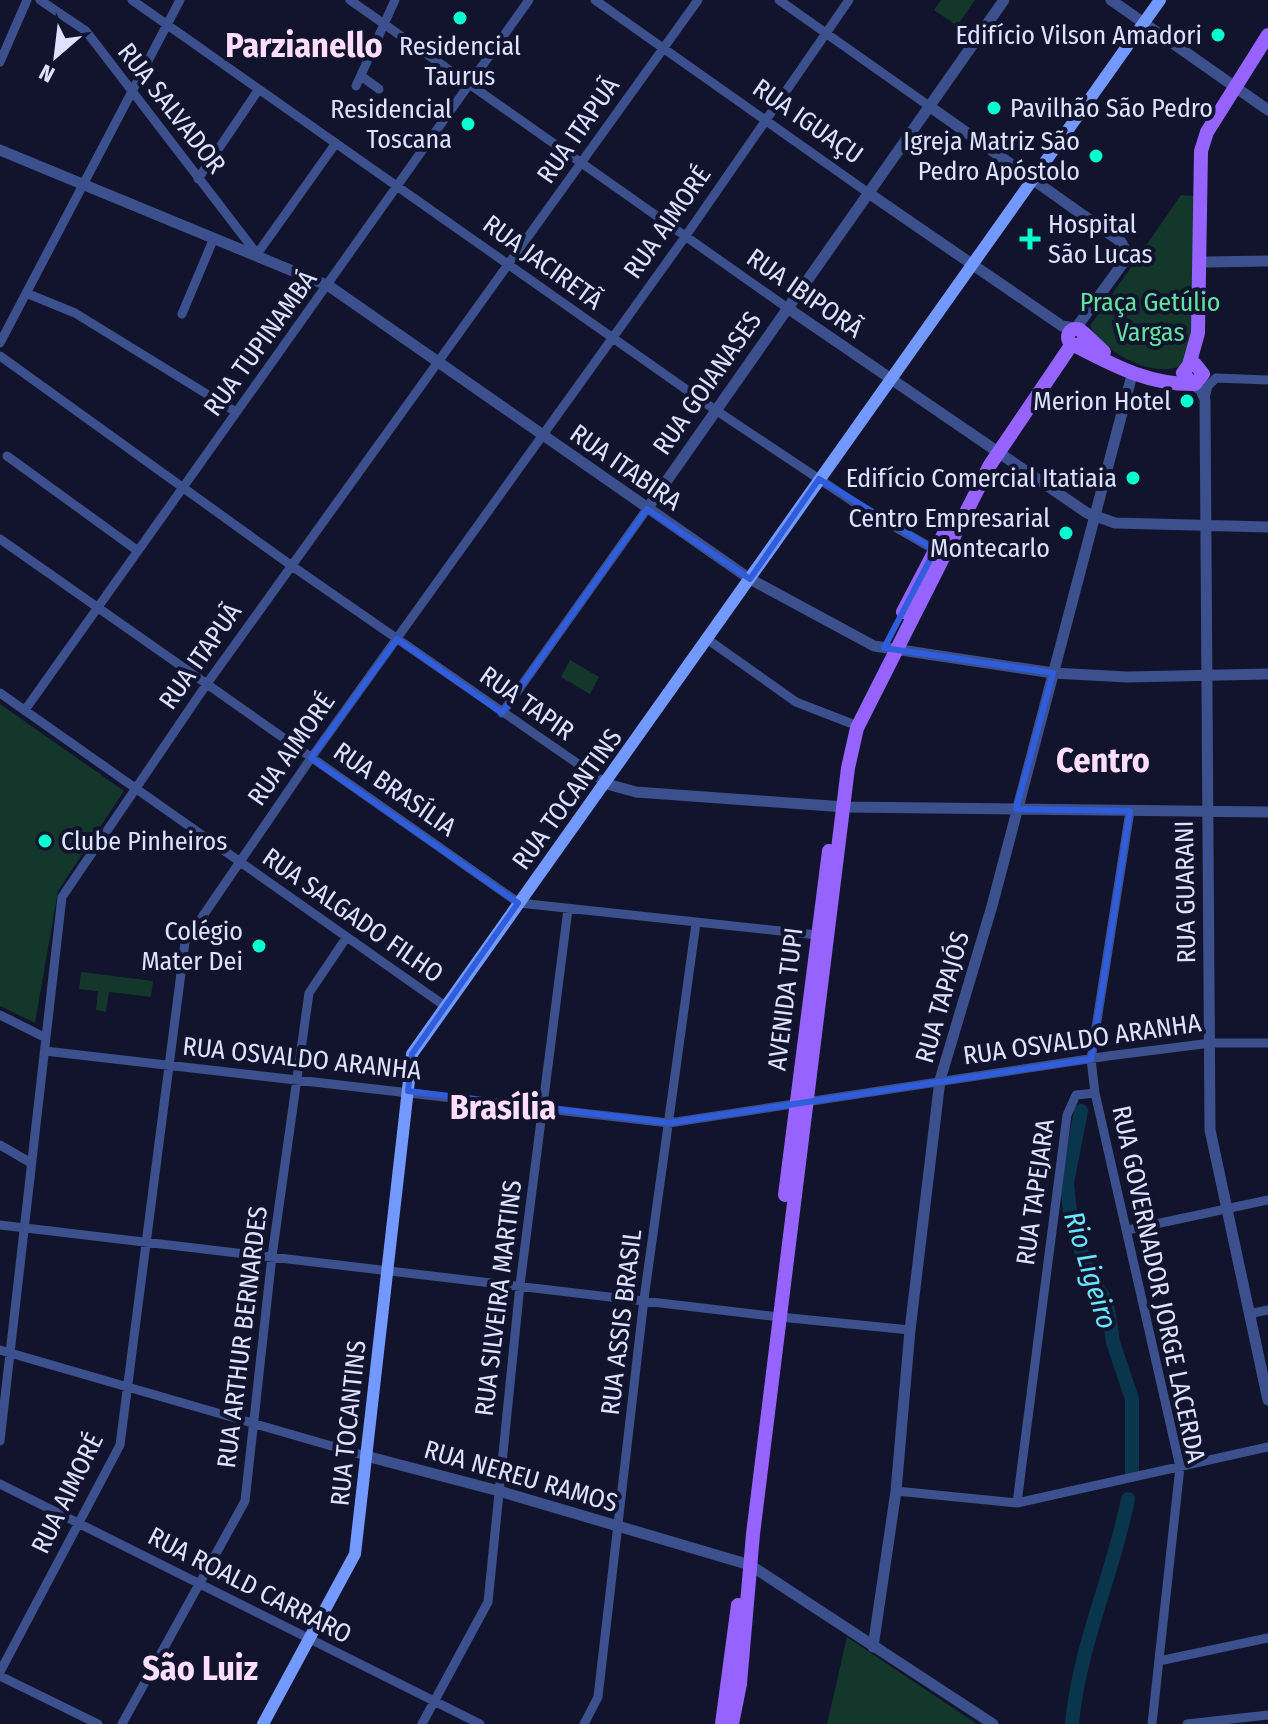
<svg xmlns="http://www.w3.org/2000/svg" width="1268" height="1724" font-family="'Fira Sans Condensed',sans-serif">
  <rect width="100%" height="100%" fill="#11142c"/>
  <path fill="#13372b" d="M 941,0 L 975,0 L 957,26 L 934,10 Z
    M 1181,195 L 1196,196 L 1195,336 L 1182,365 C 1154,380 1104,352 1090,326 Z
    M 570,660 L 599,677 L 590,694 L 561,677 Z
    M 0,704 L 124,791 L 58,891 L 35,1023 L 0,1006 Z
    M 81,972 L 153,981 L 151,997 L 109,992 L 106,1012 L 96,1010 L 98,991 L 79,989 Z
    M 847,1637 L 977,1724 L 827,1724 Z"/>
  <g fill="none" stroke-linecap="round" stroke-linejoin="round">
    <path stroke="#09364d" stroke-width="14" d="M 1081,1111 L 1067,1183 L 1071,1222 L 1090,1276 L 1107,1303 L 1113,1342 L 1132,1399 L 1132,1475
      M 1072,1724 C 1079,1646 1113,1575 1128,1499"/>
    <path stroke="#3b508d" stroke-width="9" d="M 40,0 L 86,31 L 257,254 L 336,143
      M 132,0 L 714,409 L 864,509 L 935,550
      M 350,0 L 786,307
      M 595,0 L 867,192
      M 779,0 L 929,106
      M 0,62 L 27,0
      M 361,76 L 379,89
      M 356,86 L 395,0
      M 198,179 L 259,89
      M 26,293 L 75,313 L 236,412
      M 182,314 L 214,238
      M 0,343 L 180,0
      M 0,356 L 292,566 L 607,784
      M 1205,398 L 1208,386 L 1216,378 L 1268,380
      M 7,456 L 138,551
      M 0,539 L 519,903 L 817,935
      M 707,639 L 796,702 L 850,723
      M 0,693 L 445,1006
      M 25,710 L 529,0
      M 502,713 L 647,509
      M 1130,811 L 1091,1059 L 1095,1093 L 1180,1467 L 1152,1724
      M 0,1015 L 46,1038
      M 45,1051 L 669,1123 L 1108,1056 L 1211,1043 L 1268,1043
      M 0,1145 L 31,1163
      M 0,1225 L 771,1316
      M 1128,1230 L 1268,1200
      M 1249,1314 L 1268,1310
      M 780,1317 L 910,1330
      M 0,1350 L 366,1456
      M 0,1441 L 62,897 L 206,685 L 698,0
      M 0,1484 L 480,1724
      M 896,1491 L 1017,1503 L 1268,1447
      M 1017,1503 L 1067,1115 L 1076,1095 L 1095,1093
      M 1159,1661 L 1268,1638
      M 0,1672 L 120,1445 L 185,942 L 311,758 L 685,237 L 849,0
      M 0,1676 L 98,1724
      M 122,1724 L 245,1501 L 272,1256 L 309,993 L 346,938
      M 422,1724 L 488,1602 L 520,1285 L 568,909
      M 584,1724 L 598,1697 L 644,1299 L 696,923
      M 1187,1724 L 1268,1715"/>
    <path stroke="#3b508d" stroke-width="11" d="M 1111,0 L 1268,110
      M 0,150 L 329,286 L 750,579 L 874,646 L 1053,673 L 1127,677 L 1268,674
      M 867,192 L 1062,326 L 1076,328 L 1123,263 L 1126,251 L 1121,242 L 929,106
      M 1206,262 L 1268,261
      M 786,307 L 1087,513 L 1115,523 L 1268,527
      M 1192,384 L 1201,390 L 1205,400 L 1210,1130 L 1268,1400
      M 647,509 L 1004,0
      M 607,784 L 636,792 L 845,807 L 1268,812
      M 366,1456 L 499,1491 L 750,1565 L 993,1724
      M 873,1647 L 896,1491 L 910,1330 L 940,1080 L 992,906 L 1132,375"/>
    <path stroke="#7399ff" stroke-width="12" d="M 263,1724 L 355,1554 L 412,1054 L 1160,0"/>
    <path stroke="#9763ff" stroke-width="14" d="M1068 337a8 8 0 1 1 16 0a8 8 0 1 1-16 0Z
      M 1084,333 L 1104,352
      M 1189,365 L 1198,333 L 1201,151 L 1207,132 L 1268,35
      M 903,612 L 949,524
      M 785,1195 L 829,851
      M 722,1724 L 738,1605
      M 732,1724 L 740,1684 L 753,1534 L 848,768 L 857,728 L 990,465 L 1072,344 C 1113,365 1148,385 1195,384 L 1203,374 L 1195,364 L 1189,365 L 1183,373 L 1192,384"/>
  </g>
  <path fill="none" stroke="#305ddc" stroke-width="6" stroke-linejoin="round" d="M 819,479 L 935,550 L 884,648 L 1053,673 L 1016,809 L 1130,811 L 1091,1059 L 669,1123 L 408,1091 L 412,1054 L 518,903 L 311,758 L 397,639 L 502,713 L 647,509 L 750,579 Z"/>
  <g fill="#08ffcf" stroke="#11142c" stroke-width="3">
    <circle cx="460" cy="18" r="8"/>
    <circle cx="1218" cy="35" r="8"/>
    <circle cx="994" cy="108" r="8"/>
    <circle cx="468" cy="124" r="8"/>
    <circle cx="1096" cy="156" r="8"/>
    <path d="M1026 227h8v8h8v8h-8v8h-8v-8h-8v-8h8z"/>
    <circle cx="1187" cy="401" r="8"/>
    <circle cx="1133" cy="478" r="8"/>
    <circle cx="1066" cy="533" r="8"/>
    <circle cx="45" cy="841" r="8"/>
    <circle cx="259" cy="946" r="8"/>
  </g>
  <g text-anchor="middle" stroke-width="8" stroke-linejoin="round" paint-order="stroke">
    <g font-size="26" fill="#dce2ff" stroke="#11142c" text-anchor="end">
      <text x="1202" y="44">Edifício Vilson Amadori</text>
      <text x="460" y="55" text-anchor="middle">Residencial<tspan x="460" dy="30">Taurus</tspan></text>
      <text x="1010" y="117" text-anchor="start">Pavilhão São Pedro</text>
      <text x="452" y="118">Residencial<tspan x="452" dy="30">Toscana</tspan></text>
      <text x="1080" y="150">Igreja Matriz São<tspan x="1080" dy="30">Pedro Apóstolo</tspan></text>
      <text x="1048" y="233" text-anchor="start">Hospital<tspan x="1048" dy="30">São Lucas</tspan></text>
      <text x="1171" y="410">Merion Hotel</text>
      <text x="1117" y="487">Edifício Comercial Itatiaia</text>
      <text x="1050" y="527">Centro Empresarial<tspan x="1050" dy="30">Montecarlo</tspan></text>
      <text x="61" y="850" text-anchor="start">Clube Pinheiros</text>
      <text x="243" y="940">Colégio<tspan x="243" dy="30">Mater Dei</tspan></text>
    </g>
    <g font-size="26" fill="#dce2ff" stroke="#11142c">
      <text transform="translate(172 108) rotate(52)" y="9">RUA SALVADOR</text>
      <text transform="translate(808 121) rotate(35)" y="9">RUA IGUAÇU</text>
      <text transform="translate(578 130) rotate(-55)" y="9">RUA ITAPUÃ</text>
      <text transform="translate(667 222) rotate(-55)" y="9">RUA AIMORÉ</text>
      <text transform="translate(543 262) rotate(36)" y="9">RUA JACIRETÃ</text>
      <text transform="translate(805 293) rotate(35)" y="9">RUA IBIPORÃ</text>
      <text transform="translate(260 343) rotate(-54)" y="9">RUA TUPINAMBÁ</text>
      <text transform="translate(707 383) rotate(-55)" y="9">RUA GOIANASES</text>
      <text transform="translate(626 467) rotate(35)" y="9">RUA ITABIRA</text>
      <text transform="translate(200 656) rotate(-55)" y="9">RUA ITAPUÃ</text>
      <text transform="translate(527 703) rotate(35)" y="9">RUA TAPIR</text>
      <text transform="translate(291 749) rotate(-55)" y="9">RUA AIMORÉ</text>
      <text transform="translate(395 789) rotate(35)" y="9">RUA BRASÍLIA</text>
      <text transform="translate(567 799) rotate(-54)" y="9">RUA TOCANTINS</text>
      <text transform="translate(1185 892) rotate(-91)" y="9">RUA GUARANI</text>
      <text transform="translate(353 915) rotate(35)" y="9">RUA SALGADO FILHO</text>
      <text transform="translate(942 997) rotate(-74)" y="9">RUA TAPAJÓS</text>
      <text transform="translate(785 999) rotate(-83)" y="9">AVENIDA TUPI</text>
      <text transform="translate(1082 1039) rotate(-8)" y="9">RUA OSVALDO ARANHA</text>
      <text transform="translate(302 1058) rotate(6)" y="9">RUA OSVALDO ARANHA</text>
      <text transform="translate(1035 1192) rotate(-82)" y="9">RUA TAPEJARA</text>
      <text transform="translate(1159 1284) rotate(78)" y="9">RUA GOVERNADOR JORGE LACERDA</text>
      <text transform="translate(498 1298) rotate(-83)" y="9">RUA SILVEIRA MARTINS</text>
      <text transform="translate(621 1322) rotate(-83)" y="9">RUA ASSIS BRASIL</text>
      <text transform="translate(242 1337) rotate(-83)" y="9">RUA ARTHUR BERNARDES</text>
      <text transform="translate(348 1423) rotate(-84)" y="9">RUA TOCANTINS</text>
      <text transform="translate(521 1476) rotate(16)" y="9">RUA NEREU RAMOS</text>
      <text transform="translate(67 1493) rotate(-64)" y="9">RUA AIMORÉ</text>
      <text transform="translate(250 1585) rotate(27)" y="9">RUA ROALD CARRARO</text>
    </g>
    <g font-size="26" fill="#63e49e" stroke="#11142c">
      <text x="1150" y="311">Praça Getúlio<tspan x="1150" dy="30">Vargas</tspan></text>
    </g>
    <g font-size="28" font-style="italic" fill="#6ae6ff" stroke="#11142c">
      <text transform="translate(1091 1270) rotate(73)" y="10">Rio Ligeiro</text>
    </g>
    <g font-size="34" font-weight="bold" fill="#ffdefd" stroke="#11142c">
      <text x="304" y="57">Parzianello</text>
      <text x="1103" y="772">Centro</text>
      <text x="503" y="1119">Brasília</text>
      <text x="200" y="1680">São Luiz</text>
    </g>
  </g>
  <g transform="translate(56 56) rotate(208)" stroke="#11142c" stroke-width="6" paint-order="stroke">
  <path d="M0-6L14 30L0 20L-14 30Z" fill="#dce2ff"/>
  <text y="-12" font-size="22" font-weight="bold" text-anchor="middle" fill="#dce2ff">N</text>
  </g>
</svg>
